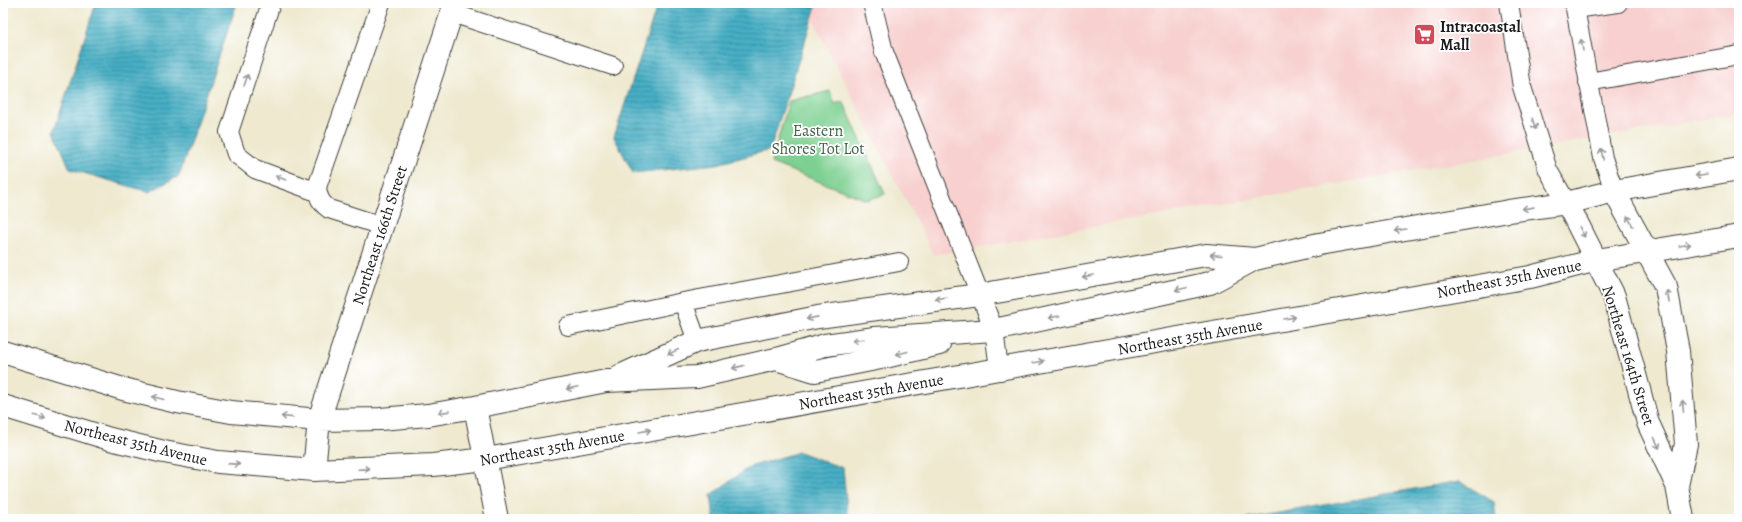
<svg xmlns="http://www.w3.org/2000/svg" width="1742" height="522" font-family="Alegreya,serif">
  <defs>
    <pattern id="water-rules" width="6" height="5" patternUnits="userSpaceOnUse"><rect width="6" height="5" fill="#46afc5"/><path d="M0 2.5h6" fill="none" stroke="#3a8e9f"/></pattern>
  </defs>
  <rect width="100%" height="100%" fill="#fff"/>
  <filter id="ink" filterUnits="userSpaceOnUse"><feTurbulence type="fractalNoise" baseFrequency=".025" numOctaves="2"/><feDisplacementMap in="SourceGraphic" scale="8" xChannelSelector="R" yChannelSelector="G"/><feConvolveMatrix kernelMatrix="1 2 1 2 8 2 1 2 1" color-interpolation-filters="sRGB"/></filter>
  <filter id="wash" filterUnits="userSpaceOnUse"><feTurbulence type="fractalNoise" baseFrequency=".012" numOctaves="4" result="noise"/><feDisplacementMap in="SourceGraphic" scale="16" xChannelSelector="R" yChannelSelector="G"/><feGaussianBlur stdDeviation="0.9" result="paint"/><feColorMatrix in="noise" values="0 0 0 0 0 0 0 0 0 0 0 0 0 0 0 0 0 1.4 0 .05"/><feComposite in="paint" operator="in"/></filter>
  <g filter="url(#wash)">
    <rect width="100%" height="100%" fill="#eee9cf"/>
    <path fill="#f7d0cf" d="M 817,3 L 1739,3 L 1739,113 L 934,255 L 812,19 Z"/>
    <path fill="#7ed092" stroke="#4d7657" d="M 830,91 L 835,104 L 843,101 L 885,194 L 867,200 L 771,163 L 789,101 Z"/>
    <path fill="url(#water-rules)" stroke="#316670" d="M 96,3 L 237,3 L 179,176 L 149,192 L 70,169 L 54,131 Z
      M 658,3 L 817,3 L 770,150 L 717,164 L 633,173 L 614,137 Z
      M 799,452 L 843,468 L 848,519 L 714,519 L 711,495 L 749,467 Z
      M 1459,481 L 1494,502 L 1496,519 L 1245,519 Z"/>
  </g>
  <g filter="url(#ink)">
    <g fill="none" stroke-linecap="round" stroke-linejoin="round">
      <defs>
        <path id="service" d="M 271,3 L 229,132 L 236,154 L 255,169 L 317,192
          M 381,3 L 317,187 C 318,198 321,203 329,209 L 382,226
          M 874,3 L 873,7 L 884,52 L 994,330 L 999,369
          M 1509,3 L 1522,87 L 1548,170 L 1567,203
          M 1574,3 L 1603,158 L 1614,191
          M 1575,9 L 1618,3
          M 452,13 L 613,66
          M 1588,82 L 1739,55
          M 683,302 L 899,262
          M 568,326 L 683,302 L 697,341"/>
        <path id="minor" d="M 1614,191 L 1666,287 L 1678,351 L 1686,444 L 1677,486
          M 1567,203 L 1614,296 L 1648,423 L 1677,486 L 1683,519
          M 3,352 L 123,389 L 177,402 L 231,412 L 319,420 L 380,419 L 428,415 L 475,407 L 606,381 L 697,377 L 776,359 L 825,345 L 875,338 L 994,330
          M 776,359 L 815,371 L 881,358 L 939,344
          M 620,376 L 697,341 L 818,317 L 979,295
          M 3,406 L 110,439 L 164,452 L 218,462 L 314,470 L 433,465 L 486,459 L 999,369
          M 475,407 L 497,519
          M 314,470 L 319,420 L 455,3"/>
        <path id="tertiary" d="M 979,295 L 1206,255 L 1255,259
          M 994,330 L 1210,283 L 1255,259 L 1319,244 L 1509,211 L 1567,203 L 1614,191 L 1739,169
          M 999,369 L 1530,277 L 1597,260 L 1739,236"/>
      </defs>
      <use href="#service" stroke="#3c3b37" stroke-width="20"/>
      <use href="#minor" stroke="#3c3b37" stroke-width="24"/>
      <use href="#tertiary" stroke="#3c3b37" stroke-width="24"/>
      <use href="#service" stroke="#fff" stroke-width="18"/>
      <use href="#minor" stroke="#fff" stroke-width="22"/>
      <use href="#tertiary" stroke="#fff" stroke-width="22"/>
    </g>
    <defs><path id="oneway-shaft" d="M-6 0H5M1.5-3L5.5 0L1.5 3" fill="none" stroke-width="1.6" stroke-linecap="round" stroke-linejoin="round"/></defs>
    <g stroke="#999">
      <use href="#oneway-shaft" transform="translate(1582 45) rotate(-100)"/>
      <use href="#oneway-shaft" transform="translate(246 80) rotate(-72)"/>
      <use href="#oneway-shaft" transform="translate(1534 124) rotate(73)"/>
      <use href="#oneway-shaft" transform="translate(1602 154) rotate(-102)"/>
      <use href="#oneway-shaft" transform="translate(1701 175) rotate(171)"/>
      <use href="#oneway-shaft" transform="translate(281 178) rotate(-159)"/>
      <use href="#oneway-shaft" transform="translate(1528 208) rotate(172)"/>
      <use href="#oneway-shaft" transform="translate(1630 221) rotate(-119)"/>
      <use href="#oneway-shaft" transform="translate(1400 230) rotate(170)"/>
      <use href="#oneway-shaft" transform="translate(1582 232) rotate(62)"/>
      <use href="#oneway-shaft" transform="translate(1685 245) rotate(-9)"/>
      <use href="#oneway-shaft" transform="translate(1216 255) rotate(-175)"/>
      <use href="#oneway-shaft" transform="translate(1088 276) rotate(170)"/>
      <use href="#oneway-shaft" transform="translate(1181 289) rotate(168)"/>
      <use href="#oneway-shaft" transform="translate(1668 296) rotate(-101)"/>
      <use href="#oneway-shaft" transform="translate(941 299) rotate(173)"/>
      <use href="#oneway-shaft" transform="translate(1054 317) rotate(168)"/>
      <use href="#oneway-shaft" transform="translate(812 318) rotate(169)"/>
      <use href="#oneway-shaft" transform="translate(1290 318) rotate(-10)"/>
      <use href="#oneway-shaft" transform="translate(858 340) rotate(172)"/>
      <use href="#oneway-shaft" transform="translate(673 352) rotate(155)"/>
      <use href="#oneway-shaft" transform="translate(902 353) rotate(166)"/>
      <use href="#oneway-shaft" transform="translate(1038 362) rotate(-10)"/>
      <use href="#oneway-shaft" transform="translate(738 367) rotate(167)"/>
      <use href="#oneway-shaft" transform="translate(572 388) rotate(168)"/>
      <use href="#oneway-shaft" transform="translate(158 398) rotate(-166)"/>
      <use href="#oneway-shaft" transform="translate(1683 406) rotate(-95)"/>
      <use href="#oneway-shaft" transform="translate(444 412) rotate(172)"/>
      <use href="#oneway-shaft" transform="translate(40 417) rotate(17)"/>
      <use href="#oneway-shaft" transform="translate(287 417) rotate(-174)"/>
      <use href="#oneway-shaft" transform="translate(645 431) rotate(-10)"/>
      <use href="#oneway-shaft" transform="translate(1657 443) rotate(65)"/>
      <use href="#oneway-shaft" transform="translate(234 464) rotate(4)"/>
      <use href="#oneway-shaft" transform="translate(364 469) rotate(-2)"/>
    </g>
  </g>
  <defs>
    <symbol id="supermarket-square" viewBox="-11 -11 22 22"><rect x="-9" y="-9" width="18" height="18" rx="4" fill="#d1495b" stroke="#fff"/><path d="M-6-5.5h2.5l.6 2H6L4.5 2H-2.5L-4.4-4H-6ZM-1.5 3.2a1.3 1.3 0 1 0 .1 0ZM3 3.2a1.3 1.3 0 1 0 .1 0Z" fill="#fff"/></symbol>
  </defs>
  <g fill-rule="evenodd">
    <use href="#supermarket-square" x="1412" y="22" width="25" height="25"/>
  </g>
  <g text-anchor="middle" stroke-width="3.5" stroke-linejoin="round" paint-order="stroke">
    <g font-size="16" font-weight="bold" fill="#1c1c1c" stroke="#fff" text-anchor="start">
      <text x="1440" y="32">Intracoastal<tspan x="1440" dy="18">Mall</tspan></text>
    </g>
    <g font-size="16" fill="#43644b" stroke="#fff">
      <text x="818" y="136">Eastern<tspan x="818" dy="18">Shores Tot Lot</tspan></text>
    </g>
    <g font-size="16" fill="#1c1c1c" stroke="#fff">
      <text transform="translate(379 235) rotate(-72)" y="6">Northeast 166th Street</text>
      <text transform="translate(1509 278) rotate(-11)" y="6">Northeast 35th Avenue</text>
      <text transform="translate(1190 336) rotate(-10)" y="6">Northeast 35th Avenue</text>
      <text transform="translate(1629 355) rotate(73)" y="6">Northeast 164th Street</text>
      <text transform="translate(871 391) rotate(-10)" y="6">Northeast 35th Avenue</text>
      <text transform="translate(136 442) rotate(14)" y="6">Northeast 35th Avenue</text>
      <text transform="translate(552 447) rotate(-10)" y="6">Northeast 35th Avenue</text>
    </g>
  </g>
  <rect width="1742" height="522" fill="none" stroke="#fff" stroke-width="16"/>
</svg>
